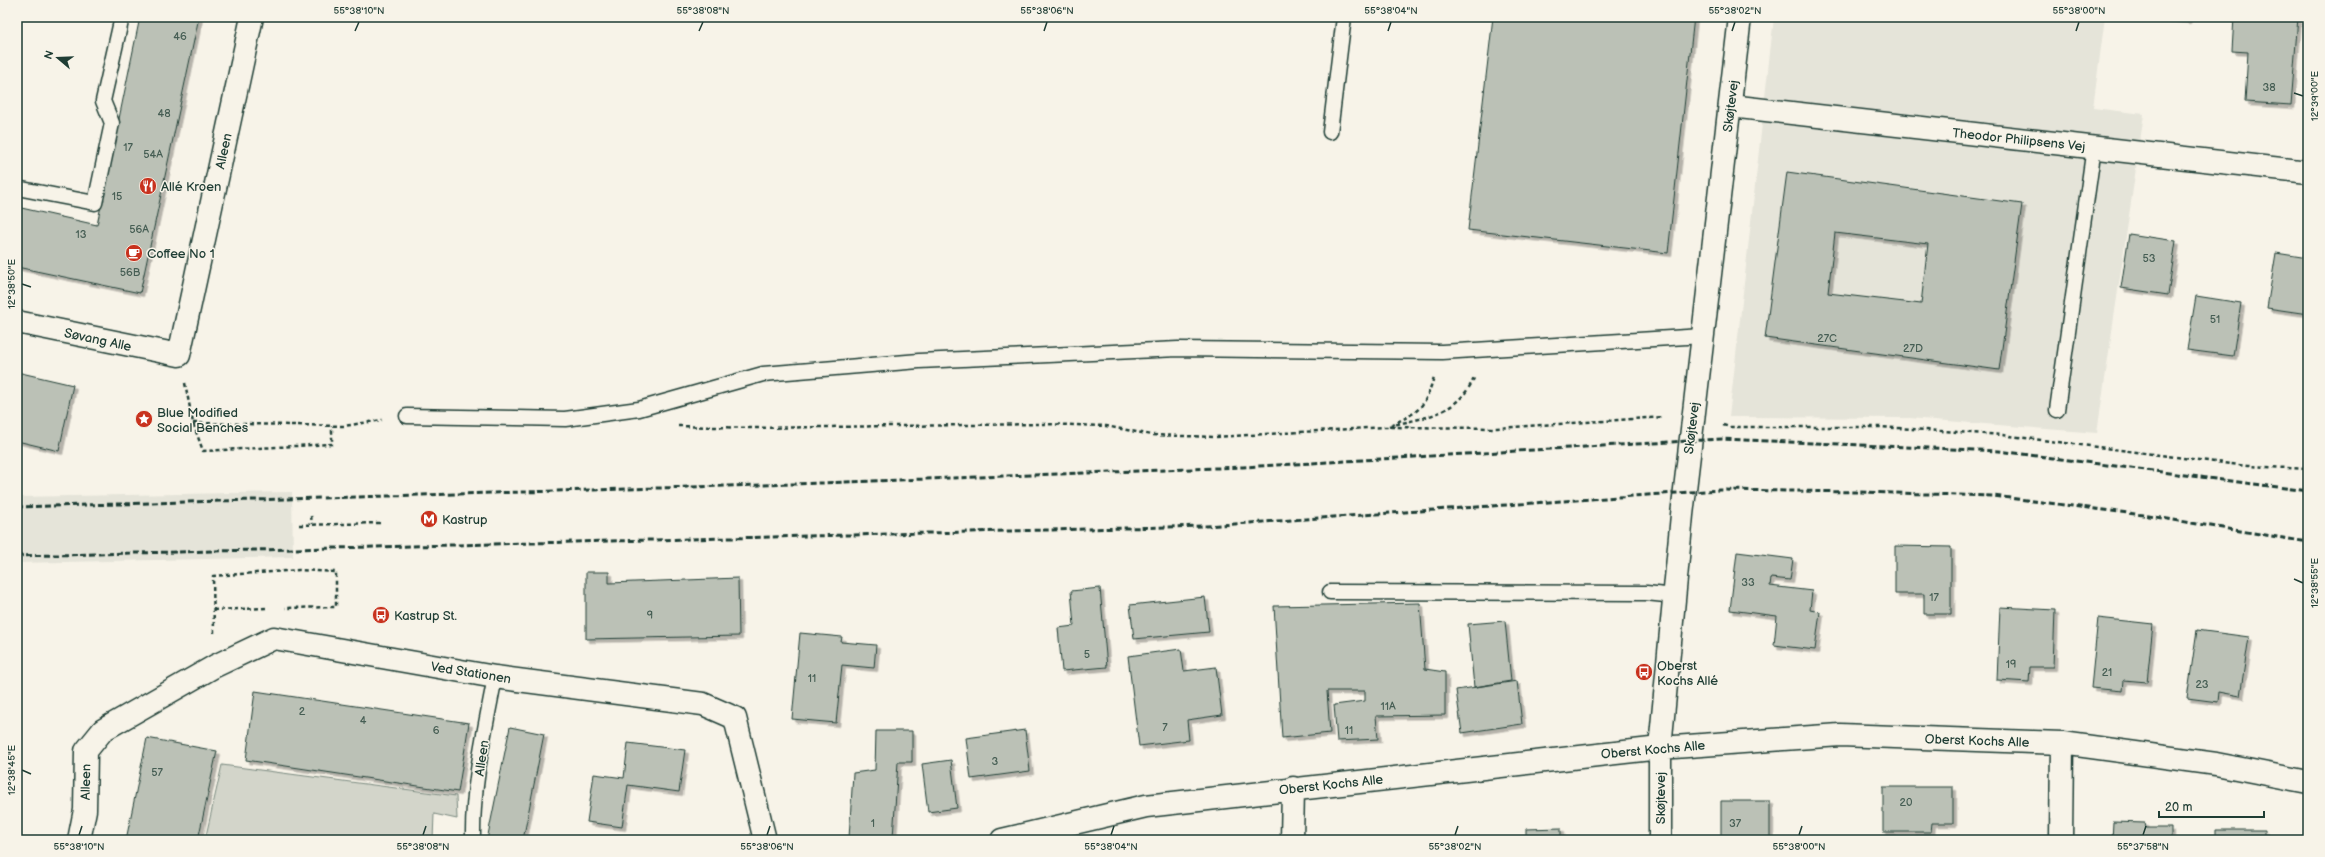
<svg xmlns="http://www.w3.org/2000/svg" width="2325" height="857" font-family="'Balsamiq Sans',sans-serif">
  <defs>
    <filter id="shadow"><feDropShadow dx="3.5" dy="3.5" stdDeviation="0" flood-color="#0004"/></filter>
  </defs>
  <rect width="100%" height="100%" fill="#f7f3e8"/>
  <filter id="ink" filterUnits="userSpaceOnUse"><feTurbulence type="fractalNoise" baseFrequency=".025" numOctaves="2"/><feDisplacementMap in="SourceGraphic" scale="8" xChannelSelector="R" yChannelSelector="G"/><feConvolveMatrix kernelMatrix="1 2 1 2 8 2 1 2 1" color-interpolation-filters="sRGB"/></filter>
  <g filter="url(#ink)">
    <path fill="#e5e4d9" d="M 1774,17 L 2105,17 L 2093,108 L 2144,114 L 2097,433 L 1909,418 L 1729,417 Z
      M 292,492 L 293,557 L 17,563 L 17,497 Z"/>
    <path fill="#d3d5ca" stroke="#79897f" d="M 222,765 L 456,796 L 457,819 L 434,814 L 433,840 L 205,840 Z"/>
    <path fill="#bbc1b6" stroke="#1f3d34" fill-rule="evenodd" filter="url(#shadow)" d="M 140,17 L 199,17 L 140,293 L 17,267 L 17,207 L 97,225 Z
      M 1493,17 L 1694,17 L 1668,253 L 1468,230 Z
      M 2156,17 L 2188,17 L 2187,20 Z
      M 2234,17 L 2298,17 L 2291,105 L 2245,102 L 2248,52 L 2232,51 Z
      M 1787,172 L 2022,204 L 1999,370 L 1765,338 ZM 1835,233 L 1928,244 L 1921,304 L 1828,293 Z
      M 2129,234 L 2176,241 L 2168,295 L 2121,288 Z
      M 2276,253 L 2308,258 L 2308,314 L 2267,308 Z
      M 2196,296 L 2241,303 L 2233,356 L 2187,350 Z
      M 17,372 L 73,385 L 59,451 L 17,441 Z
      M 1895,546 L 1951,547 L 1951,614 L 1924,614 L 1924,594 L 1895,594 Z
      M 1737,552 L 1793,559 L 1790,580 L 1771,578 L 1770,586 L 1812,591 L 1810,610 L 1820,612 L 1815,650 L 1774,645 L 1777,616 L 1730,610 Z
      M 586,572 L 609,572 L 609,583 L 738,578 L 739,636 L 586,639 Z
      M 1100,588 L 1107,667 L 1062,671 L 1058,628 L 1074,626 L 1071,591 Z
      M 1205,597 L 1209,632 L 1134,639 L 1130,605 Z
      M 1420,603 L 1425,669 L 1445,672 L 1445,715 L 1376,716 L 1378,739 L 1337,741 L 1334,705 L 1365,701 L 1365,691 L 1327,691 L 1330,733 L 1282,738 L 1274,606 Z
      M 2000,607 L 2055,610 L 2053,667 L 2030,667 L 2029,682 L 1997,680 Z
      M 2098,618 L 2153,624 L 2147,682 L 2124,680 L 2123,691 L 2091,688 Z
      M 1505,621 L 1511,681 L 1474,687 L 1468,624 Z
      M 2197,630 L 2249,637 L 2240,696 L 2219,692 L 2218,702 L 2187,698 Z
      M 800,633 L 842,637 L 841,642 L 876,645 L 874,668 L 842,665 L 836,723 L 792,719 Z
      M 1181,649 L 1184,671 L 1216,667 L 1222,715 L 1187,720 L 1189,740 L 1139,746 L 1128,656 Z
      M 1517,681 L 1522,724 L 1462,733 L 1456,690 Z
      M 255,691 L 469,723 L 458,792 L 246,760 Z
      M 510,727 L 544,734 L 523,840 L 487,840 Z
      M 1025,730 L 1030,771 L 971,779 L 966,738 Z
      M 876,731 L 912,731 L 912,762 L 898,762 L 893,838 L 849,838 L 853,773 L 875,770 Z
      M 147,738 L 217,751 L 198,840 L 126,840 Z
      M 628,743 L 685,750 L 679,792 L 628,785 L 622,827 L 587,822 L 594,774 L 624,778 Z
      M 951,760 L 957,808 L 928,812 L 922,764 Z
      M 1883,787 L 1953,787 L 1953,823 L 1932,823 L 1931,832 L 1883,832 Z
      M 1721,801 L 1770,801 L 1770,840 L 1721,840 Z
      M 2113,822 L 2145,823 L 2146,828 L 2171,828 L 2171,840 L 2112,840 Z
      M 1561,828 L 1561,840 L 1526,840 L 1526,829 Z
      M 2216,830 L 2264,830 L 2264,840 L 2216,840 Z"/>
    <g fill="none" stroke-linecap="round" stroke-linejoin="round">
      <defs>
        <path id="service" d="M 1330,132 L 1344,17
          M 17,188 L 95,203 L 112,123 L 103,101 L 122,17
          M 2057,410 L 2094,147
          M 407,416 L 565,419 L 639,409 L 763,374 L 919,361 L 1178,349 L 1442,352 L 1703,336
          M 1330,592 L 1646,593 L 1675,596
          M 473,840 C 472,785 485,730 495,677"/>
        <path id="minor" d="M 1730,106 L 2308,172
          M 17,322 L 179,355 L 252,17
          M 79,840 L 85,810 L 86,751 L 103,730 L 215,666 L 274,638 L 495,677 L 703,704 L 735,718 L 765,840
          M 1002,840 L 1146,806 L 1660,748 L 1840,735 L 2062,743 L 2216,764 L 2308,782
          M 1292,840 L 1293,788
          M 1660,840 L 1660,748 L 1682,515 L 1740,17
          M 2061,840 L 2062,743"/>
      </defs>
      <use href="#service" stroke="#1f3d34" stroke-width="17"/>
      <use href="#minor" stroke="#1f3d34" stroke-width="25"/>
      <path stroke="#1f3d34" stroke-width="2.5" stroke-dasharray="4 3" stroke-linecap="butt" d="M 185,383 L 193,423 L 203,451 L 332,444 L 332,426
        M 193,423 L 344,426 L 382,420
        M 1391,425 C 1421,411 1424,408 1434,377
        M 1723,425 L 1730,427 L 1881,427 L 2002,435 L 2247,466 L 2308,469
        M 678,426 L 752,428 L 1042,424 L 1106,426 L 1152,435 L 1216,437 L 1385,427 L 1497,428 L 1663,417
        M 1389,426 C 1426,417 1458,415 1475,376
        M 311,516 L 312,524
        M 299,525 L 381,523
        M 213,610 L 266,608
        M 214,633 L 213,576 L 299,570 L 336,572 L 336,607 L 285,608"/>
      <use href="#service" stroke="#f7f3e8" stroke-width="14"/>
      <use href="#minor" stroke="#f7f3e8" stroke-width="22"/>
      <path stroke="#1f3d34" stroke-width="3" stroke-dasharray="6 3" stroke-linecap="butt" d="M 17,507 L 794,484 L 1243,467 L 1722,439 L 1999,451 L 2308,491
        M 17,556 L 1206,526 L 1719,490 L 1859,492 L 1994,496 L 2143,515 L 2308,542"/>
    </g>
  </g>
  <path fill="none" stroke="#1f3d34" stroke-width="1.5" d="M 355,31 L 359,22M 699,31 L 703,22M 1044,31 L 1047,22M 1388,31 L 1391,22M 1732,31 L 1735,22M 2076,31 L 2079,22M 2294,93 L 2303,96M 22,284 L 31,287M 2294,579 L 2303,583M 22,770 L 31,774M 79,835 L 82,826M 423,835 L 426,826M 767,835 L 770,826M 1111,835 L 1114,826M 1455,835 L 1458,826M 1799,835 L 1802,826M 2143,835 L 2146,826"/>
  <defs>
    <symbol id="restaurant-disc" viewBox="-11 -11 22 22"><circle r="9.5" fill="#c8321e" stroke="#f7f3e8"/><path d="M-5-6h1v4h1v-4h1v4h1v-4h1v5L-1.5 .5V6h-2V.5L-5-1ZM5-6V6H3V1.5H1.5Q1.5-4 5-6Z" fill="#fff"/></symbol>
    <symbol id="cafe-disc" viewBox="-11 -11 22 22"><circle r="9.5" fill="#c8321e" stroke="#f7f3e8"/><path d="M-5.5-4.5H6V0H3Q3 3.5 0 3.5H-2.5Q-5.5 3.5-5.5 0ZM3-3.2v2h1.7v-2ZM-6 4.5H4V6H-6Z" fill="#fff"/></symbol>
    <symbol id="sight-disc" viewBox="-11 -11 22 22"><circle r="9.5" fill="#c8321e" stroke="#f7f3e8"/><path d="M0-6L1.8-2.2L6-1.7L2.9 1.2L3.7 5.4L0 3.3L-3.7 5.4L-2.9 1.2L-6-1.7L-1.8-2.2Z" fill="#fff"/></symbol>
    <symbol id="metro-disc" viewBox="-11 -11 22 22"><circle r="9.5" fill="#c8321e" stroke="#f7f3e8"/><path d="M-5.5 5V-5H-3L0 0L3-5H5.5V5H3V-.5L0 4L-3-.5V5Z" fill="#fff"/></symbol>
    <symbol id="bus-disc" viewBox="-11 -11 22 22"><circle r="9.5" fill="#c8321e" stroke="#f7f3e8"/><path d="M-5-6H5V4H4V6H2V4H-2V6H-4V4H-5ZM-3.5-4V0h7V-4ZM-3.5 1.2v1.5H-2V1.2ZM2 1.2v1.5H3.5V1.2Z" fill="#fff"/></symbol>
  </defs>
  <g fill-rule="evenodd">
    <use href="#restaurant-disc" x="138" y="176" width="20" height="20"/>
    <use href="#cafe-disc" x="124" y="243" width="20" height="20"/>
    <use href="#sight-disc" x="134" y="409" width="20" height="20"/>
    <use href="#metro-disc" x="419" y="509" width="20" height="20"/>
    <use href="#bus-disc" x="371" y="605" width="20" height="20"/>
    <use href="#bus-disc" x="1634" y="662" width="20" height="20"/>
  </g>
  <g text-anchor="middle" stroke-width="3" stroke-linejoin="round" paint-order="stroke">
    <g font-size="11" fill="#465e54">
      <text x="180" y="40">46</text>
      <text x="2269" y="91">38</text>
      <text x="164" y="117">48</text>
      <text x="128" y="151">17</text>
      <text x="153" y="158">54A</text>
      <text x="117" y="200">15</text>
      <text x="139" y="233">56A</text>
      <text x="81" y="238">13</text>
      <text x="2149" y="262">53</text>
      <text x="130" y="276">56B</text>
      <text x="2215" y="323">51</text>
      <text x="1827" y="342">27C</text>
      <text x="1913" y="352">27D</text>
      <text x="1748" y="586">33</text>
      <text x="1934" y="601">17</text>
      <text x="650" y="619">9</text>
      <text x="1087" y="658">5</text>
      <text x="2011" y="668">19</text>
      <text x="2107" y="676">21</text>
      <text x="812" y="682">11</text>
      <text x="2202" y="688">23</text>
      <text x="1388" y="710">11A</text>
      <text x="302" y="715">2</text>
      <text x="363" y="724">4</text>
      <text x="1165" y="731">7</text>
      <text x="436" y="734">6</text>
      <text x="1349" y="734">11</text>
      <text x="995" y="765">3</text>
      <text x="157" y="776">57</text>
      <text x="1906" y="806">20</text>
      <text x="873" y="827">1</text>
      <text x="1735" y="827">37</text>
    </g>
    <g font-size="13" fill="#1f3d34" stroke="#f7f3e8">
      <text transform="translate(1730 106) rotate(-83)" y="5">Skøjtevej</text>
      <text transform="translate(2019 139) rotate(6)" y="5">Theodor Philipsens Vej</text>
      <text transform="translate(223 151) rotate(-78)" y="5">Alleen</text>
      <text transform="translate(98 339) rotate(12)" y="5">Søvang Alle</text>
      <text transform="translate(1691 428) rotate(-83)" y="5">Skøjtevej</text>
      <text transform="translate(471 672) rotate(9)" y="5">Ved Stationen</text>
      <text transform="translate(1977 740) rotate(2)" y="5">Oberst Kochs Alle</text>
      <text transform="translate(1653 749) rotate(-5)" y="5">Oberst Kochs Alle</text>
      <text transform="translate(481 758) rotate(-82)" y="5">Alleen</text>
      <text transform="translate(85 782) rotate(-89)" y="5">Alleen</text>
      <text transform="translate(1331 784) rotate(-6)" y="5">Oberst Kochs Alle</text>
      <text transform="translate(1660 798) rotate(-90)" y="5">Skøjtevej</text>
    </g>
    <g font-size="13" fill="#1f3d34" stroke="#f7f3e8" text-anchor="start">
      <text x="161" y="191">Allé Kroen</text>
      <text x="147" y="258">Coffee No 1</text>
      <text x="157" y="417">Blue Modified<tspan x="157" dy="15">Social Benches</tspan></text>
      <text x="442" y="524">Kastrup</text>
      <text x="394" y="620">Kastrup St.</text>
      <text x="1657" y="670">Oberst<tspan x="1657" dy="15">Kochs Allé</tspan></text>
    </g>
  </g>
  <rect width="2325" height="857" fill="none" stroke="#f7f3e8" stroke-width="44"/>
  <g transform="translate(58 58) rotate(289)" stroke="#f7f3e8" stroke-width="3" paint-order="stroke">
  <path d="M0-3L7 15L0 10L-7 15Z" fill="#1f3d34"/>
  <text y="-6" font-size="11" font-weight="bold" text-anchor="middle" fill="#1f3d34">N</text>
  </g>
  <path d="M2159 811v6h105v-6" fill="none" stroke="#1f3d34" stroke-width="2"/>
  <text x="2165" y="811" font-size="12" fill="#1f3d34" stroke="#f7f3e8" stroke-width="3" paint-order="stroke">20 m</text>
  <rect x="22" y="22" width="2281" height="813" fill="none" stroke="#1f3d34" stroke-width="1.5"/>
  <g font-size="10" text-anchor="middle" fill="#1f3d34">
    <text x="359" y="14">55°38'10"N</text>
    <text x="703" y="14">55°38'08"N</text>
    <text x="1047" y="14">55°38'06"N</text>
    <text x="1391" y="14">55°38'04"N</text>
    <text x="1735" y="14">55°38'02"N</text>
    <text x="2079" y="14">55°38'00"N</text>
    <text transform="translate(2314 96) rotate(-90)" y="4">12°39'00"E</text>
    <text transform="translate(11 284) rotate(-90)" y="4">12°38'50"E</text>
    <text transform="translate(2314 583) rotate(-90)" y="4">12°38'55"E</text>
    <text transform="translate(11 770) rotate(-90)" y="4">12°38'45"E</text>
    <text x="79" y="850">55°38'10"N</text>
    <text x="423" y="850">55°38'08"N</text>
    <text x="767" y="850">55°38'06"N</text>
    <text x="1111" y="850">55°38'04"N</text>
    <text x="1455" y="850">55°38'02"N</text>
    <text x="1799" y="850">55°38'00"N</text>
    <text x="2143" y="850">55°37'58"N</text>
  </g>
</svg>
